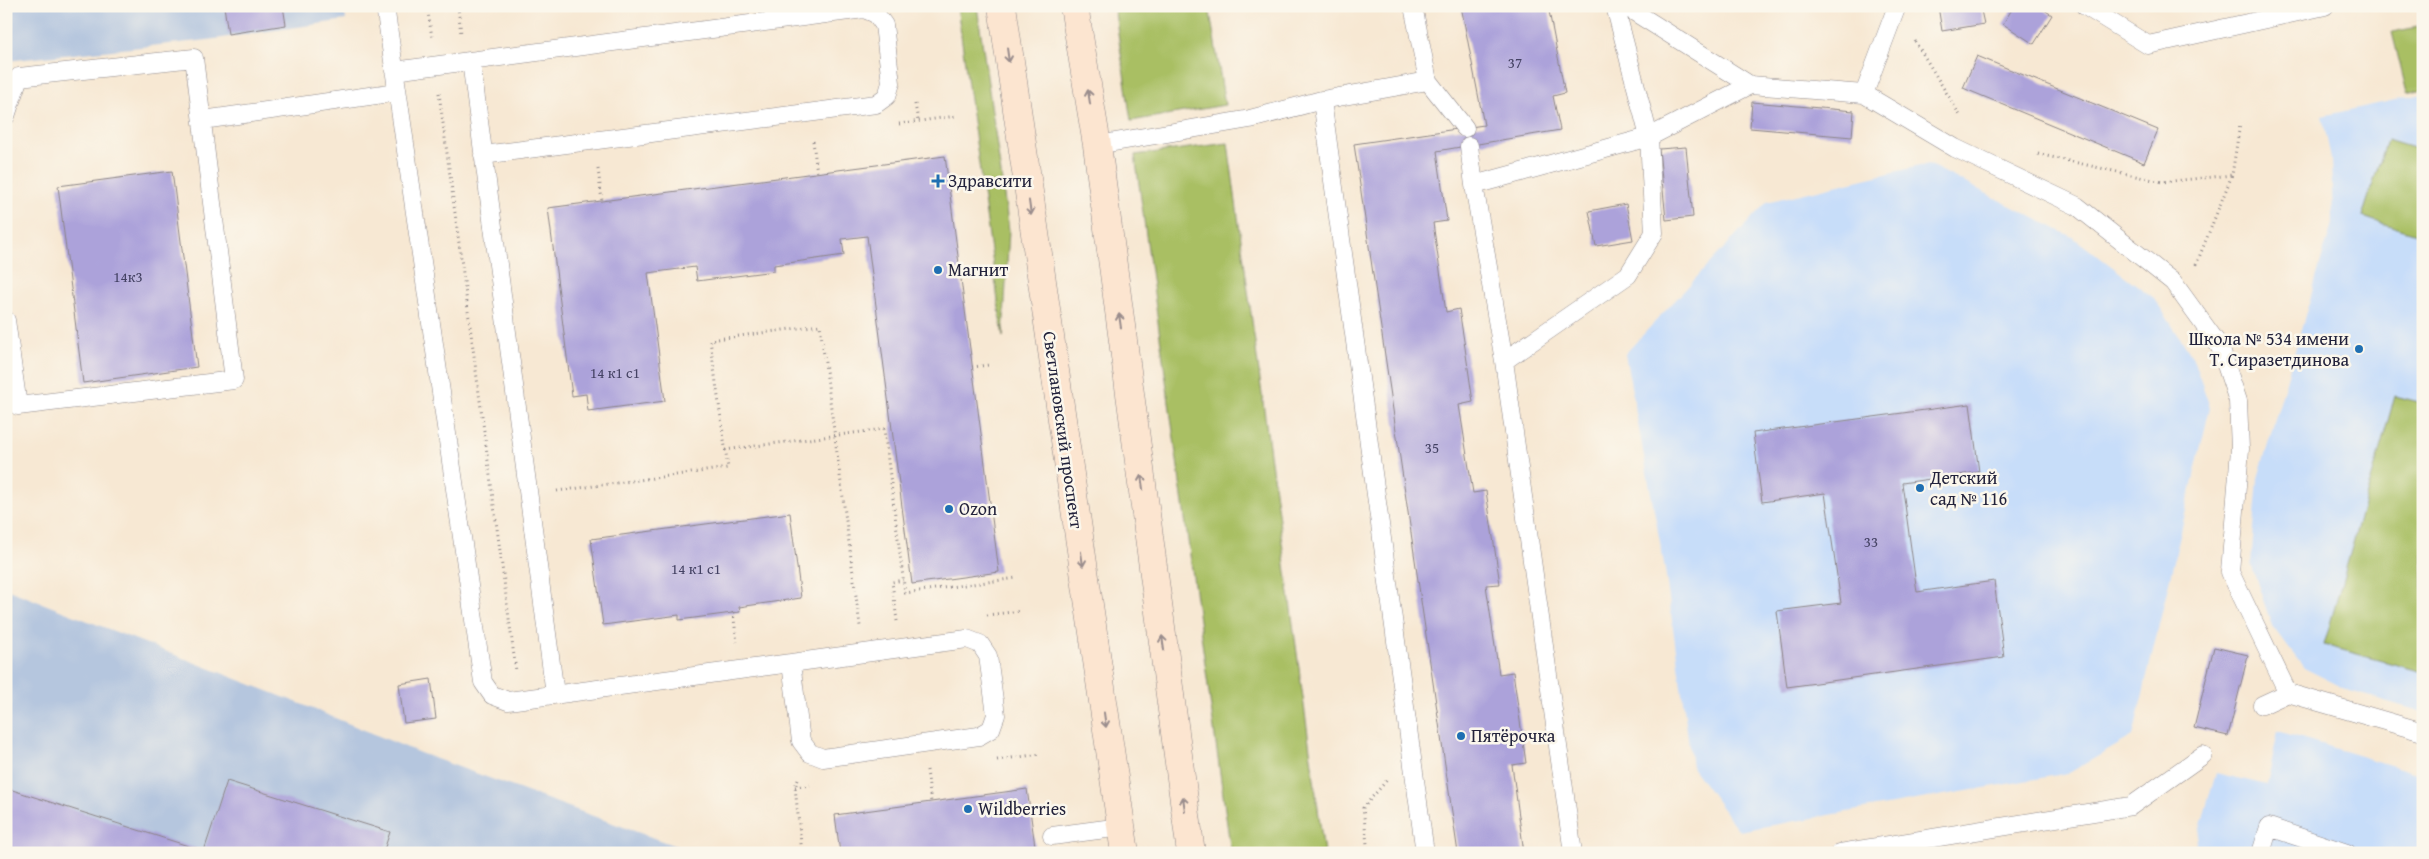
<svg xmlns="http://www.w3.org/2000/svg" width="2429" height="859" font-family="'Gentium Book Plus',serif">
  <rect width="100%" height="100%" fill="#fbf7ec"/>
  <filter id="ink" filterUnits="userSpaceOnUse"><feTurbulence type="fractalNoise" baseFrequency=".02" numOctaves="2"/><feDisplacementMap in="SourceGraphic" scale="10" xChannelSelector="R" yChannelSelector="G"/><feConvolveMatrix kernelMatrix="1 2 1 2 8 2 1 2 1" color-interpolation-filters="sRGB"/></filter>
  <filter id="wash" filterUnits="userSpaceOnUse"><feTurbulence type="fractalNoise" baseFrequency=".0096" numOctaves="4" result="noise"/><feDisplacementMap in="SourceGraphic" scale="20" xChannelSelector="R" yChannelSelector="G"/><feGaussianBlur stdDeviation="1.12" result="paint"/><feColorMatrix in="noise" values="0 0 0 0 0 0 0 0 0 0 0 0 0 0 0 0 0 1.4 0 .05"/><feComposite in="paint" operator="in"/></filter>
  <g filter="url(#wash)">
    <rect width="100%" height="100%" fill="#f7e8d3"/>
    <path fill="#c7ddf9" d="M 2423,94 L 2423,712 L 2350,691 L 2304,668 L 2272,626 L 2251,564 L 2258,478 L 2333,220 L 2331,158 L 2322,116 Z
      M 1928,164 L 2074,238 L 2154,298 L 2192,356 L 2210,407 L 2133,736 L 2069,773 L 1739,831 L 1692,767 L 1665,569 L 1625,354 L 1767,202 Z
      M 2278,731 L 2423,775 L 2423,853 L 2193,853 L 2216,773 L 2267,785 Z"/>
    <path fill="#b5c6de" d="M 6,6 L 344,6 L 346,20 L 208,40 L 6,61 Z
      M 6,589 L 301,704 L 420,753 L 695,853 L 6,853 Z"/>
    <path fill="#a9bf64" stroke="#667050" d="M 957,6 L 977,6 L 1009,230 L 1003,337 Z
      M 1114,6 L 1209,6 L 1225,105 L 1131,121 Z
      M 2423,26 L 2423,89 L 2407,93 L 2392,32 Z
      M 2387,140 L 2423,151 L 2423,236 L 2362,217 Z
      M 1228,143 L 1324,853 L 1231,853 L 1135,155 Z
      M 2395,396 L 2423,403 L 2423,672 L 2324,645 Z"/>
    <g id="blocks">
      <path fill="#aca2da" d="M 224,6 L 283,6 L 286,25 L 228,34 Z
        M 1461,6 L 1548,6 L 1565,93 L 1553,96 L 1560,130 L 1437,151 L 1447,221 L 1433,223 L 1446,312 L 1459,309 L 1464,341 L 1473,402 L 1459,405 L 1473,493 L 1486,491 L 1500,584 L 1486,585 L 1499,674 L 1513,672 L 1526,763 L 1512,765 L 1524,853 L 1458,853 L 1354,144 L 1484,125 Z
        M 1938,6 L 1980,6 L 1984,24 L 1942,31 Z
        M 2014,6 L 2038,6 L 2052,15 L 2034,44 L 2003,24 Z
        M 1977,56 L 2158,130 L 2144,163 L 1963,88 Z
        M 1752,102 L 1854,111 L 1852,137 L 1750,128 Z
        M 1686,147 L 1693,217 L 1666,220 L 1659,149 Z
        M 945,156 L 999,572 L 912,584 L 867,236 L 842,239 L 844,255 L 774,265 L 774,271 L 697,281 L 695,267 L 648,273 L 665,401 L 588,411 L 586,394 L 572,396 L 548,208 Z
        M 172,171 L 197,367 L 83,383 L 58,186 Z
        M 1626,204 L 1633,240 L 1596,246 L 1589,211 Z
        M 1970,404 L 1979,472 L 1902,483 L 1917,592 L 1994,581 L 2004,657 L 1787,687 L 1777,611 L 1841,603 L 1825,493 L 1762,502 L 1753,433 Z
        M 790,513 L 801,598 L 739,607 L 740,612 L 679,620 L 679,615 L 603,625 L 591,539 Z
        M 2214,647 L 2248,655 L 2228,736 L 2194,728 Z
        M 431,679 L 436,719 L 404,723 L 399,684 Z
        M 227,781 L 390,832 L 383,853 L 6,853 L 6,788 L 204,851 Z
        M 1027,789 L 1036,853 L 840,853 L 835,815 Z"/>
    </g>
  </g>
  <g filter="url(#ink)">
    <use href="#blocks" fill-opacity="0" stroke="#8c8587" stroke-width="1"/>
    <g fill="none" stroke-linecap="round" stroke-linejoin="round">
      <defs>
        <path id="lane" d="M 385,6 L 483,682 L 492,695 L 508,701 L 791,663 L 801,741 L 810,753 L 823,758 L 979,736 L 991,729 L 996,715 L 988,656 L 980,644 L 967,639 L 791,663
          M 1413,6 L 1428,81
          M 1625,6 L 1750,85
          M 2085,6 L 2148,45 L 2325,6
          M 471,61 L 555,694
          M 394,71 L 864,9 L 876,14 L 884,25 L 891,83 L 887,96 L 876,104 L 483,155
          M 1864,94 L 1897,6
          M 1322,100 L 1425,853
          M 6,116 L 19,77 L 194,58 L 234,380 L 18,406 L 6,320
          M 203,120 L 397,92
          M 1097,145 L 1250,119 L 1322,100 L 1428,81 L 1465,128
          M 1469,146 L 1474,185
          M 1504,361 L 1628,275 L 1654,233 L 1649,137 L 1750,85 L 1864,94 L 1955,148 L 2077,206 L 2173,282 L 2220,347 L 2238,401 L 2240,449 L 2230,572 L 2288,693 L 2423,732
          M 2262,705 L 2288,693
          M 1052,836 L 1121,827
          M 1573,853 L 1504,361 L 1474,185 L 1649,137 L 1615,6
          M 1840,853 L 2131,806 L 2203,755
          M 2261,853 L 2269,827 L 2347,853"/>
        <path id="secondary" d="M 1002,6 L 1125,853
          M 1074,6 L 1097,145 L 1191,853"/>
      </defs>
      <use href="#lane" stroke="#8c8587" stroke-width="19"/>
      <use href="#secondary" stroke="#8c8587" stroke-width="29"/>
      <path stroke="#8c8587" stroke-width="3" stroke-dasharray="1 4" stroke-linecap="butt" d="M 427,6 L 432,37
        M 458,6 L 461,34
        M 1915,41 L 1961,117
        M 439,93 L 516,671
        M 915,104 L 918,121
        M 899,124 L 956,116
        M 813,141 L 817,173
        M 2038,154 L 2162,182 L 2232,175 L 2240,124
        M 598,169 L 602,201
        M 2196,265 L 2232,175
        M 972,367 L 989,365
        M 725,450 L 884,429 L 905,593 L 1017,578
        M 557,491 L 728,468 L 710,340 L 820,325 L 860,626
        M 733,612 L 737,642
        M 987,615 L 1021,611
        M 897,621 L 892,582 L 903,580
        M 997,760 L 1041,754
        M 927,770 L 931,802
        M 798,779 L 795,787 L 802,853
        M 795,787 L 810,785
        M 1368,853 L 1363,808 L 1387,780"/>
      <use href="#lane" stroke="#fff" stroke-width="18"/>
      <use href="#secondary" stroke="#fce5d0" stroke-width="28"/>
    </g>
    <defs><path id="oneway-shaft" d="M-6 0H5M1.5-3L5.5 0L1.5 3" fill="none" stroke-width="1.6" stroke-linecap="round" stroke-linejoin="round" transform="scale(1.25)"/></defs>
    <g stroke="#9a8d8d">
      <use href="#oneway-shaft" transform="translate(1008 55) rotate(82)"/>
      <use href="#oneway-shaft" transform="translate(1089 97) rotate(-99)"/>
      <use href="#oneway-shaft" transform="translate(1030 208) rotate(82)"/>
      <use href="#oneway-shaft" transform="translate(1120 321) rotate(-98)"/>
      <use href="#oneway-shaft" transform="translate(1142 482) rotate(-98)"/>
      <use href="#oneway-shaft" transform="translate(1082 559) rotate(82)"/>
      <use href="#oneway-shaft" transform="translate(1163 643) rotate(-98)"/>
      <use href="#oneway-shaft" transform="translate(1105 720) rotate(82)"/>
      <use href="#oneway-shaft" transform="translate(1184 804) rotate(-98)"/>
    </g>
  </g>
  <g fill="#1f6fb2" stroke="#fbf7ec" stroke-width="2">
    <path d="M935.5 173.5h5v5h5v5h-5v5h-5v-5h-5v-5h5z"/>
    <circle cx="938" cy="270" r="5"/>
    <circle cx="2359" cy="349" r="5"/>
    <circle cx="1920" cy="488" r="5"/>
    <circle cx="949" cy="509" r="5"/>
    <circle cx="1461" cy="736" r="5"/>
    <circle cx="968" cy="809" r="5"/>
  </g>
  <g text-anchor="middle" stroke-width="5" stroke-linejoin="round" paint-order="stroke">
    <g font-size="15" fill="#444263">
      <text x="1515" y="68">37</text>
      <text x="128" y="282">14к3</text>
      <text x="615" y="378">14 к1 с1</text>
      <text x="1432" y="453">35</text>
      <text x="1871" y="547">33</text>
      <text x="696" y="574">14 к1 с1</text>
    </g>
    <g font-size="18" fill="#22223b" stroke="#fbf7ec" text-anchor="start">
      <text x="948" y="187">Здравсити</text>
      <text x="948" y="276">Магнит</text>
      <text x="2349" y="345" text-anchor="end">Школа № 534 имени<tspan x="2349" dy="21">Т. Сиразетдинова</tspan></text>
      <text x="1930" y="484">Детский<tspan x="1930" dy="21">сад № 116</tspan></text>
      <text x="959" y="515">Ozon</text>
      <text x="1471" y="742">Пятёрочка</text>
      <text x="978" y="815">Wildberries</text>
    </g>
    <g font-size="18" fill="#22223b" stroke="#fbf7ec">
      <text transform="translate(1063 430) rotate(82)" y="6">Светлановский проспект</text>
    </g>
  </g>
  <rect width="2429" height="859" fill="none" stroke="#fbf7ec" stroke-width="25"/>
</svg>
